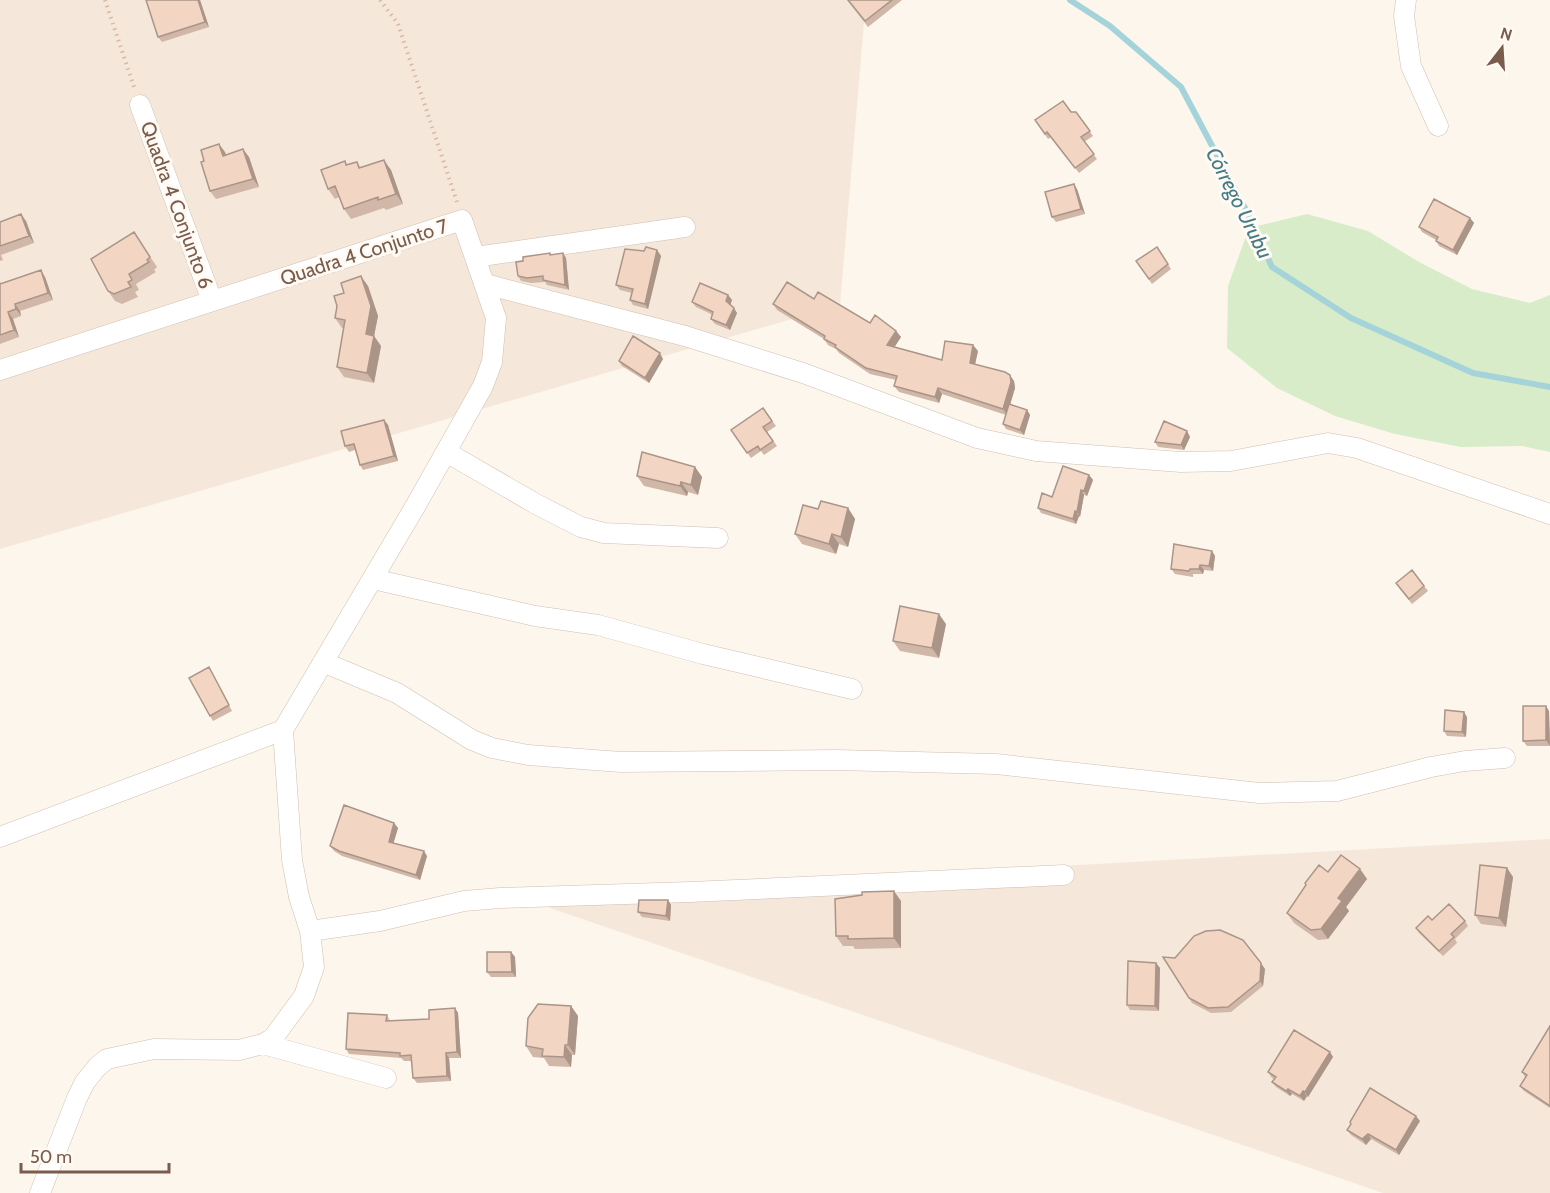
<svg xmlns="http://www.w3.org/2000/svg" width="1550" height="1193" font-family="Cabin,sans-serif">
  <rect width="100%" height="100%" fill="#fdf6ec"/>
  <path fill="#f5e8da" d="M 0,0 L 866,0 L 840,305 L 0,549 Z
    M 1550,839 L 1550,1193 L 1383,1193 L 515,896 Z"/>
  <path fill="#d8ecc9" d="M 1307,214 L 1368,231 L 1419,262 L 1472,289 L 1530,303 L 1550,295 L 1550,452 L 1522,446 L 1461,447 L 1395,434 L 1335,416 L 1277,388 L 1227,348 L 1228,286 L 1249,228 Z"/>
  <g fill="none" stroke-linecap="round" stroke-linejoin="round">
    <path stroke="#a5d3da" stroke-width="6" d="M 1070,0 L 1110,26 L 1181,87 L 1245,208 L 1272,267 L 1351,318 L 1473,373 L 1550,387"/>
    <defs>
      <path id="minor" d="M 1406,0 L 1404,16 L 1411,66 L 1438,126
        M 140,105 L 212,301
        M 475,257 L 685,227
        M 485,284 L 685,336 L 803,373 L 977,438 L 1036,451 L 1181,462 L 1231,461 L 1328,443 L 1357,448 L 1550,514
        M 0,370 L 462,220 L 496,318 L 492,362 L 483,386 L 416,505 L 283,730 L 292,860 L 299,897 L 310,931 L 314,967 L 304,996 L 273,1038 L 263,1044 L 239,1050 L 154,1049 L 107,1059 L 98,1066 L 85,1082 L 77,1098 L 40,1193
        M 446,452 L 536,504 L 581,527 L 604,533 L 718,538
        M 373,579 L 535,616 L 598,625 L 703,654 L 852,689
        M 323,662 L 397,693 L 472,740 L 492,748 L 528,755 L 621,762 L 836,760 L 996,764 L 1259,793 L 1337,791 L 1431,767 L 1465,761 L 1505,758
        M 0,837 L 283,730
        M 310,931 L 380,921 L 464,901 L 500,898 L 690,892 L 1064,875
        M 263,1044 L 386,1078"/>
    </defs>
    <use href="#minor" stroke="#d1beb0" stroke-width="21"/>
    <path stroke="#d9b8a5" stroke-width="4" stroke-dasharray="1.5 4.5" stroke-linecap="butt" d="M 105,0 L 134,87
      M 380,0 L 398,24 L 457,202"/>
    <use href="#minor" stroke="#fff" stroke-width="20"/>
  </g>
  <path fill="#d1b7a8" d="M 200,0 L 209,27 L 162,42 L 158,37 Z
    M 847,0 L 902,0 L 868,27 Z
    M 1071,112 L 1076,112 L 1093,136 L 1084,142 L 1097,159 L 1079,173 L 1051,137 L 1048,139 L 1035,120 Z
    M 225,152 L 226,155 L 249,157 L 259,187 L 216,199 L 210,191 Z
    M 345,161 L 347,165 L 357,162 L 361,168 L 391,170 L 403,204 L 386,210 L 384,208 L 351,219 L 344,209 L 339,197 L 335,199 L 328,189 Z
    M 1077,189 L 1085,214 L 1056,222 L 1052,217 Z
    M 1470,218 L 1474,223 L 1457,255 L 1439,246 L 1436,241 L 1436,240 L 1422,232 L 1419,227 Z
    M 26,221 L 34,243 L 1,255 L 3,260 L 0,261 L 0,222 Z
    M 134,232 L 157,267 L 154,270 L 156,272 L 136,284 L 139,290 L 135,292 L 138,297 L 122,304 L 115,301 L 108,291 Z
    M 1157,247 L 1171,269 L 1152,284 L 1136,261 Z
    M 657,250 L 661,256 L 648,309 L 633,305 L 630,300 L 632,293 L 620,290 L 616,285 L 644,251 Z
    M 563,253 L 566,258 L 569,290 L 547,285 L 545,282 L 531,283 L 521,281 L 518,276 L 552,255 Z
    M 45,277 L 53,300 L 20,311 L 21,316 L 13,319 L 19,337 L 0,344 L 0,281 L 1,284 Z
    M 368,286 L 378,316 L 374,336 L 381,346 L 374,383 L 344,377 L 337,367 L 344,328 L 342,328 L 335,318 Z
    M 728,295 L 732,300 L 730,305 L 737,313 L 730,330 L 715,324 L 711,319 L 713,315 L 696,307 L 692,302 Z
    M 814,299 L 870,323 L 896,331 L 901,337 L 894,347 L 942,360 L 978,351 L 975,364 L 1014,381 L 1015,388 L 1010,405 L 1027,410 L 1030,415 L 1024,435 L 1006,429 L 1003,424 L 1006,415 L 942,394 L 939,403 L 899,392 L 894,386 L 896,380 L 870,374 L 839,353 L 836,349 L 828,345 L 824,339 L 777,310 L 773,304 Z
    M 663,359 L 649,383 L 622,366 L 619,361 Z
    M 763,408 L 776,426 L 767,432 L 777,446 L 764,455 L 761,451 L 751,458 L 731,430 Z
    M 384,420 L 388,425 L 398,461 L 363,470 L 360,465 L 355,450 L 349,452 L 345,446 Z
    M 1187,431 L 1190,437 L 1184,450 L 1158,447 L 1155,442 Z
    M 695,467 L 702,477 L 698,495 L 688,492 L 687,496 L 644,486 L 637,476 Z
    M 1089,475 L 1093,480 L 1087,496 L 1084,495 L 1080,517 L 1079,516 L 1076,524 L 1041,513 L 1038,508 L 1052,497 Z
    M 848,508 L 855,519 L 848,547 L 839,544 L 836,554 L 802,544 L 795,534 L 818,509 Z
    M 1212,551 L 1215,556 L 1213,571 L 1204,570 L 1203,574 L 1193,574 L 1193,577 L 1175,574 L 1171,569 Z
    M 1412,570 L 1428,591 L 1412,604 L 1399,588 Z
    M 946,624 L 939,658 L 900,651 L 893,641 Z
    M 212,672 L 232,711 L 213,721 L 210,716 Z
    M 1546,706 L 1549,711 L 1550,746 L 1527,746 L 1523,741 Z
    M 1467,717 L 1466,737 L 1447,736 L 1444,731 Z
    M 394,823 L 398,828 L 393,844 L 427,856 L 420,880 L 342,856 L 334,851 L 330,846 Z
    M 1507,868 L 1513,877 L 1506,927 L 1481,924 L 1475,915 Z
    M 1360,869 L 1367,879 L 1346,907 L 1349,911 L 1328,939 L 1318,940 L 1294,923 L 1287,913 L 1306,885 L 1305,883 L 1328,872 Z
    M 668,900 L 671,905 L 670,921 L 642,917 L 638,912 Z
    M 901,901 L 901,948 L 855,949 L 853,946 L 843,946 L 836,936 Z
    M 1432,920 L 1465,921 L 1468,926 L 1455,939 L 1457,943 L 1443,956 L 1419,933 L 1416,928 Z
    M 511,952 L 515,957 L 516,977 L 491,977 L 487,972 Z
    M 1163,957 L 1265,969 L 1263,986 L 1231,1012 L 1211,1013 L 1192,1003 Z
    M 1156,963 L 1160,968 L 1159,1011 L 1130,1010 L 1127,1005 Z
    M 571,1006 L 578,1016 L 575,1055 L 572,1055 L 571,1067 L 549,1066 L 544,1058 L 533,1057 L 526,1046 Z
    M 455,1008 L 458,1013 L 461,1058 L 449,1058 L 451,1081 L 417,1083 L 413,1078 L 412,1061 L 404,1061 L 401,1058 L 349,1054 L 346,1049 L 387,1015 L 390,1021 L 429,1019 Z
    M 1550,1026 L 1550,1108 L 1524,1091 L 1520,1086 L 1525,1077 L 1522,1072 Z
    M 1330,1052 L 1333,1057 L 1308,1097 L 1307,1096 L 1304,1101 L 1292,1094 L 1290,1096 L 1276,1087 L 1272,1082 L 1274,1079 L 1272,1078 L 1268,1072 Z
    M 1420,1121 L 1399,1155 L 1371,1139 L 1366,1145 L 1351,1135 L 1347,1130 L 1351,1124 L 1350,1122 Z"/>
  <path fill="#aa9588" d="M 198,0 L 200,0 L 209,27 L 205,22 Z
    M 219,144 L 225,152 L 229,164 L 223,156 Z
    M 243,149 L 249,157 L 259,187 L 253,179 Z
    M 384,160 L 391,170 L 403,204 L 396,194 Z
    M 1074,184 L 1077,189 L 1085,214 L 1081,209 Z
    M 21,214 L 26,221 L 34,243 L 29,236 Z
    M 1470,218 L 1474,223 L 1457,255 L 1453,250 Z
    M 657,250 L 661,256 L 648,309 L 645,304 Z
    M 563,253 L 566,258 L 569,290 L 565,285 Z
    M 41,270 L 45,277 L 53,300 L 48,293 Z
    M 361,276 L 368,286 L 378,316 L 374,336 L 381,346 L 374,383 L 367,373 Z
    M 728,295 L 732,300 L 730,306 L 726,301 Z
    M 15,304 L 20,311 L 21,316 L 16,309 Z
    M 734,308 L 737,313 L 730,330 L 726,325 Z
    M 8,312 L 13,319 L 19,337 L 14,330 Z
    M 896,331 L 901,337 L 892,351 L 887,345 Z
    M 973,345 L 978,351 L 974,369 L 970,363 Z
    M 660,353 L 663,359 L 649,383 L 645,378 Z
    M 1010,375 L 1014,381 L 1015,388 L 1007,415 L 1003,409 Z
    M 938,388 L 942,394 L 939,403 L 935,397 Z
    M 1027,410 L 1030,415 L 1024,435 L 1020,430 Z
    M 384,420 L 388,425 L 398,461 L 394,456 Z
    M 1187,431 L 1190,437 L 1184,450 L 1181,445 Z
    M 695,467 L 702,477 L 698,495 L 691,485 Z
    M 1089,475 L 1093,480 L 1087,496 L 1084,491 Z
    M 681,482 L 688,492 L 687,496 L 680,486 Z
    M 1081,490 L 1084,495 L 1080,517 L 1077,512 Z
    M 848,508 L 855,519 L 848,547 L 841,537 Z
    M 1075,511 L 1079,516 L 1076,524 L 1073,519 Z
    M 832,534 L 839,544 L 836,554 L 829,544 Z
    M 1212,551 L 1215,556 L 1213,571 L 1209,566 Z
    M 1200,565 L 1204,570 L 1203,574 L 1199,569 Z
    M 939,614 L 946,624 L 939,658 L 932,648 Z
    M 1546,706 L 1549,711 L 1550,746 L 1546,740 Z
    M 1464,712 L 1467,717 L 1466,737 L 1462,732 Z
    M 394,823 L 398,828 L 392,848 L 389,842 Z
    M 424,851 L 427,856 L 420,880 L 416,875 Z
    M 1507,868 L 1513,877 L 1506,927 L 1499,918 Z
    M 1360,869 L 1367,879 L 1346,907 L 1349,911 L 1328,939 L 1321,929 L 1338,898 Z
    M 894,891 L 901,901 L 901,948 L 894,938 Z
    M 668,900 L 671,905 L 670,921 L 666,916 Z
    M 511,952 L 515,957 L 516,977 L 512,972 Z
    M 1156,963 L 1160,968 L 1159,1011 L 1155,1006 Z
    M 1261,963 L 1265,969 L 1263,986 L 1260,981 Z
    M 571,1006 L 578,1016 L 575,1055 L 568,1045 Z
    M 455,1008 L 458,1013 L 461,1058 L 457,1052 Z
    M 565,1045 L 572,1055 L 571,1067 L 564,1057 Z
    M 1330,1052 L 1333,1057 L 1308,1097 L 1305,1092 Z
    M 446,1053 L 449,1058 L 451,1081 L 447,1076 Z
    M 1288,1089 L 1292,1094 L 1290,1096 L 1286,1091 Z
    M 1303,1091 L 1307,1096 L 1304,1101 L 1300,1096 Z
    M 1416,1116 L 1420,1121 L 1399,1155 L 1396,1150 Z
    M 1368,1134 L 1371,1139 L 1366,1145 L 1362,1139 Z"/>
  <path fill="#f3d5c3" stroke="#aa9588" stroke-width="1.5" d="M 146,0 L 198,0 L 205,22 L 158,37 Z
    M 848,0 L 892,0 L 865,21 Z
    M 1063,101 L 1071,112 L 1076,112 L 1090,131 L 1081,137 L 1094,154 L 1075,168 L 1047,132 L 1045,134 L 1035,120 Z
    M 219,144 L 223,156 L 243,149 L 253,179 L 210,191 L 201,162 L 204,161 L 201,150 Z
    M 384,160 L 396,194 L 378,200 L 378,197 L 344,209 L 335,186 L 328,189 L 321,170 L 345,161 L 346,165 L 357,162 L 359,168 Z
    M 1074,184 L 1081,209 L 1052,217 L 1045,192 Z
    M 1434,199 L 1470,218 L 1453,250 L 1436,241 L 1438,237 L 1419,227 Z
    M 21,214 L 29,236 L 0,246 L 0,222 Z
    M 134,232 L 150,257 L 147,260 L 149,262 L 129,274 L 132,280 L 128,282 L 131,287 L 114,294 L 108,291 L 91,259 Z
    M 646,247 L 657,250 L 645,304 L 630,300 L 633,289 L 616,285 L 625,249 L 644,251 Z
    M 1157,247 L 1168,264 L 1149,279 L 1136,261 Z
    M 550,253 L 550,255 L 563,253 L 565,285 L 543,280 L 543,276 L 527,278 L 518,276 L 516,262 L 523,261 L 523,257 Z
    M 41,270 L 48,293 L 15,304 L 16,309 L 8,312 L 14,330 L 0,335 L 0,284 Z
    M 361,276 L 371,306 L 366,334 L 374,336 L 367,373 L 337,367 L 345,320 L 335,318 L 337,306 L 334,296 L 344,293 L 341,283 Z
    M 787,282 L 814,299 L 818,292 L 870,323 L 875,315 L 896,331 L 887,345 L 942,360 L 945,341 L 973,345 L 970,363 L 1005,372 L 1010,375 L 1011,382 L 1003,409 L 938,388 L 935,397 L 894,386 L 897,376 L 866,368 L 835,347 L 836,345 L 824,339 L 825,336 L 773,304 Z
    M 700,283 L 728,295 L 726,301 L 734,308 L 726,325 L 711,319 L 713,312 L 692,302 Z
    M 633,336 L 660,353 L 645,378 L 619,361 Z
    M 1009,404 L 1027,410 L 1020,430 L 1003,424 Z
    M 763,408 L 772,421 L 763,427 L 773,441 L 760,450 L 758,446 L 747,453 L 731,430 Z
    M 384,420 L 394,456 L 360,465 L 354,444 L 345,446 L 341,431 Z
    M 1164,421 L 1187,431 L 1181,445 L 1155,442 Z
    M 642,452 L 695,467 L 691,485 L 681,482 L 680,486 L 637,476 Z
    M 1063,466 L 1089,475 L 1084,491 L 1081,490 L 1077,512 L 1075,511 L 1073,519 L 1038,508 L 1042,493 L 1052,497 Z
    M 821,501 L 848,508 L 841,537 L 832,534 L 829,544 L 795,534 L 803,505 L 818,509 Z
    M 1174,544 L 1212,551 L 1209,566 L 1200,565 L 1199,569 L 1190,569 L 1189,571 L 1171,569 Z
    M 1412,570 L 1424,586 L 1409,599 L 1396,583 Z
    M 900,606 L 939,614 L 932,648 L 893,641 Z
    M 209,667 L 229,705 L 210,716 L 189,678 Z
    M 1523,706 L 1546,706 L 1546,740 L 1523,741 Z
    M 1445,710 L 1464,712 L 1462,732 L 1444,731 Z
    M 344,805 L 394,823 L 389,842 L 424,851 L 416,875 L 339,851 L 330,846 Z
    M 1341,855 L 1360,869 L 1338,898 L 1342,901 L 1321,929 L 1311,930 L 1287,913 L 1306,885 L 1305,883 L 1319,865 L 1328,872 Z
    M 1480,865 L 1507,868 L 1499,918 L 1475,915 Z
    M 894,891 L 894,938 L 848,939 L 848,936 L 836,936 L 835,899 L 862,895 L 862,892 Z
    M 639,900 L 668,900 L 666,916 L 638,912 Z
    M 1449,904 L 1465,921 L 1451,934 L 1454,937 L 1439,951 L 1416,928 L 1428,916 L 1432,920 Z
    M 1220,930 L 1243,940 L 1261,963 L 1260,981 L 1228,1007 L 1208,1008 L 1189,998 L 1163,957 L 1175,958 L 1194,936 L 1206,931 Z
    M 487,952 L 511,952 L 512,972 L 487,972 Z
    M 1128,961 L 1156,963 L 1155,1006 L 1127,1005 Z
    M 538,1004 L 571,1006 L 568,1045 L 565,1045 L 564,1057 L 542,1056 L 543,1049 L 526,1046 L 528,1018 Z
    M 455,1008 L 457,1052 L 446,1053 L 447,1076 L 413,1078 L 411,1055 L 400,1056 L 400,1053 L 346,1049 L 348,1013 L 387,1015 L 386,1021 L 429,1019 L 429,1010 Z
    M 1550,1026 L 1550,1106 L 1520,1086 L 1527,1075 L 1522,1072 Z
    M 1294,1030 L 1330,1052 L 1305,1092 L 1303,1091 L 1300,1096 L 1288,1089 L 1286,1091 L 1272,1082 L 1276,1077 L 1268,1072 Z
    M 1370,1088 L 1416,1116 L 1396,1150 L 1368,1134 L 1362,1139 L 1347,1130 L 1351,1124 L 1350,1122 Z"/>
  <g text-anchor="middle" stroke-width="6" stroke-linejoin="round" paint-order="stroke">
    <g font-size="20" fill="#7a5c4d" stroke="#fffaf3">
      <text transform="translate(177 205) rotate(70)" y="7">Quadra 4 Conjunto 6</text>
      <text transform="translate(364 252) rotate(-18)" y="7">Quadra 4 Conjunto 7</text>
    </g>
    <g font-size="21" font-style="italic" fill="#437c86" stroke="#fffaf3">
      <text transform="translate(1239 203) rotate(63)" y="7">Córrego Urubu</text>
    </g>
  </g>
  <g transform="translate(1502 48) rotate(17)" stroke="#fffaf3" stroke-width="4.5" paint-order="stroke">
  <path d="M0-4.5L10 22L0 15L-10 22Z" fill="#7a5c4d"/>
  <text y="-9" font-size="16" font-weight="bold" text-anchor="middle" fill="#7a5c4d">N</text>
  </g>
  <path d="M21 1163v9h148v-9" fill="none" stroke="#7a5c4d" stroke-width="3"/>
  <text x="30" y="1163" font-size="18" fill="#7a5c4d" stroke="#fffaf3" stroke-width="4.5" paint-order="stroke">50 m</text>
</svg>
